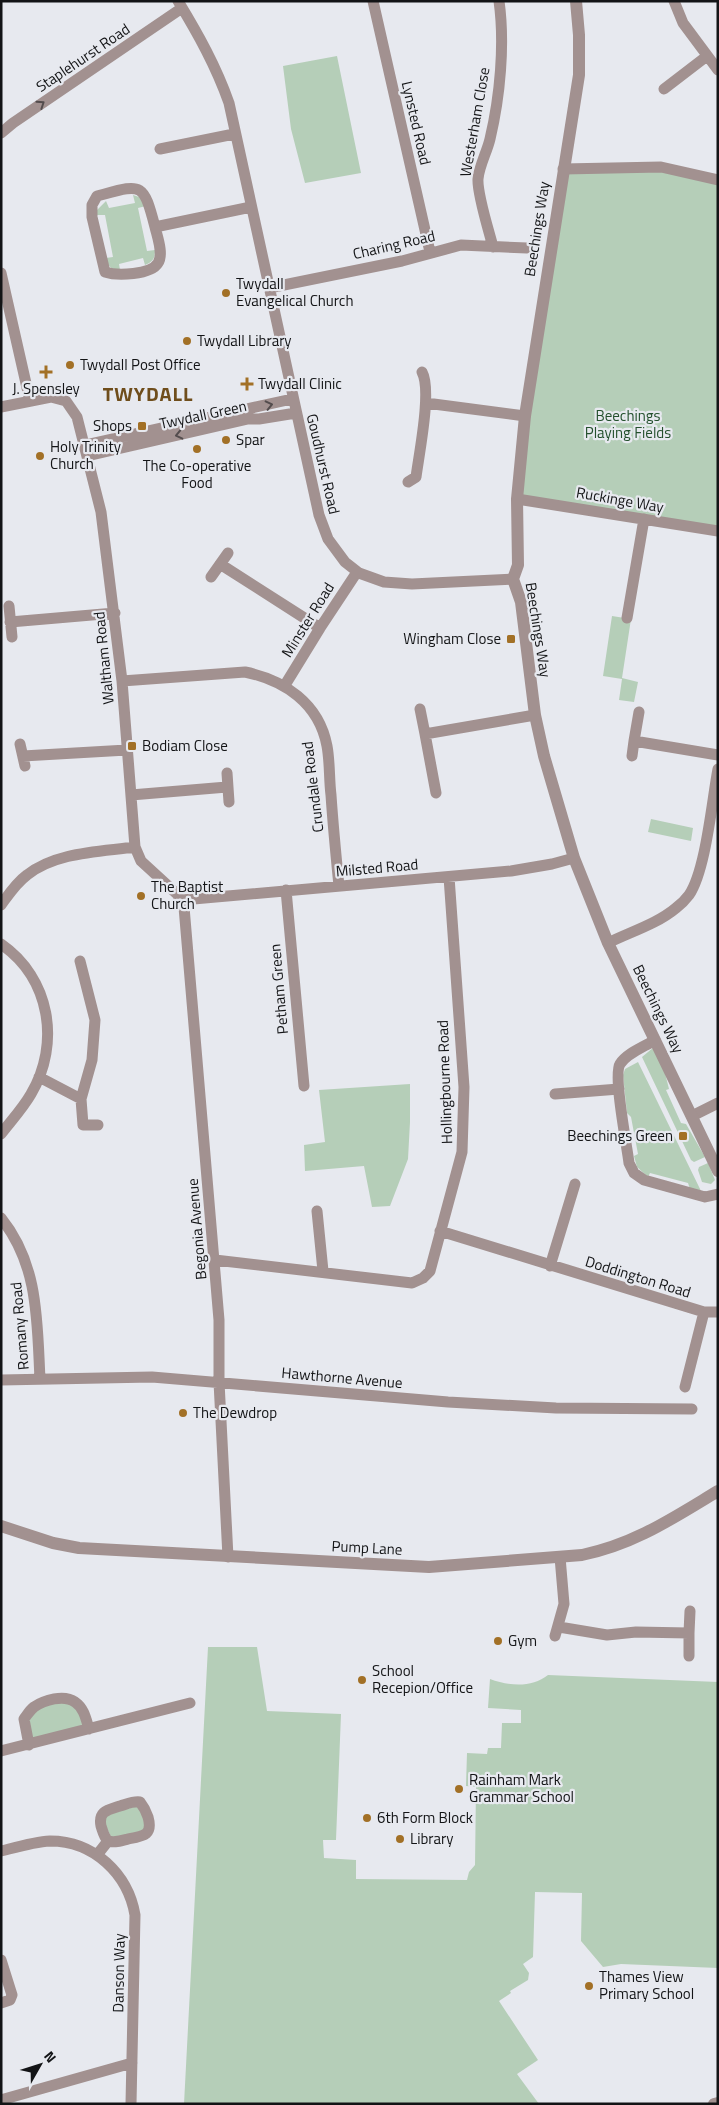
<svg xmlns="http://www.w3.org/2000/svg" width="719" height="2105" font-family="'Titillium Web',sans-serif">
  <rect width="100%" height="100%" fill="#e7e9ef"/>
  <path fill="#b5ceb8" d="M 337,56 L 361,173 L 305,183 L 291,129 L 283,66 Z
    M 661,167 L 718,180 L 718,531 L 517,499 L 563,169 Z
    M 133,195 L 139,197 L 146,206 L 138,208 L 147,251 L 155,250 C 155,258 153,262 145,265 L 143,258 L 119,264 L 120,270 C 112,270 108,267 106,258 L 113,257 L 105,215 L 97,215 L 96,211 L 106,201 L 109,208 L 135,203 Z
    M 612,616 L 631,619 L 622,678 L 638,682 L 634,702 L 619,700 L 622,679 L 603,676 Z
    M 651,819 L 693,828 L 691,841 L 648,832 Z
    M 654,1047 L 665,1073 L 669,1089 L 666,1090 L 681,1123 L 686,1124 L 705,1157 L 694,1162 L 691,1160 L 642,1057 Z
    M 638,1062 L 701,1191 L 690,1189 L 688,1183 L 650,1173 L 648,1177 L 637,1167 L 634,1156 L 638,1154 L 631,1117 L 627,1113 L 623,1075 L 625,1069 Z
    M 410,1084 L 410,1122 L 408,1159 L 390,1206 L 372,1207 L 364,1166 L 305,1171 L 304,1145 L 325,1142 L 319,1090 Z
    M 708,1163 L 715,1180 L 711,1184 L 702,1182 L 698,1170 L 699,1167 Z
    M 208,1647 L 257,1647 L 267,1711 L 341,1714 L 336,1840 L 323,1840 L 324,1858 L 356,1860 L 356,1879 L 467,1880 L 469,1872 L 475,1865 L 476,1787 L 466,1786 L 467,1753 L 487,1754 L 488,1748 L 501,1748 L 502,1723 L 521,1723 L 521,1710 L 488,1708 L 490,1679 C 509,1686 532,1688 548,1675 L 718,1682 L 718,1968 L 621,1964 L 603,1967 L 581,1941 L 582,1893 L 535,1892 L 533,1957 L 523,1964 L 529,1973 L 528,1980 L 510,1991 L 511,1993 L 499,2001 L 538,2060 L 517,2074 L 539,2104 L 184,2104 Z
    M 46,1702 L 76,1702 L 89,1729 L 29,1745 L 24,1719 Z
    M 140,1805 L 146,1830 L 112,1839 L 105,1824 L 104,1816 Z"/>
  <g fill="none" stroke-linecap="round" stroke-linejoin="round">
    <path stroke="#a29190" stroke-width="11" d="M 178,1 C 198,34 216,66 229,103 L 319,515 L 328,539 L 345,562 L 359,573 L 384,582 L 412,584 L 513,579
      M 373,1 L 430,252
      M 674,1 L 683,23 L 718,70
      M 664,89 L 707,56
      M 1,133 L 13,123 L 182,8
      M 160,149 L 234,134
      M 563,169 L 661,167 L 718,180
      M 155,227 C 143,181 142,184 97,196 L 92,205 L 92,217 L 105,272 C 117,276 151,275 158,263 C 164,254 157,236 155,227 L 251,207
      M 493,247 C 489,231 477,194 478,179 C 479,166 487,152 490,139 C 500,97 505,44 499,1
      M 1,273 L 30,401
      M 269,288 L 402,261 L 461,245 L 527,248
      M 426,403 L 525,416
      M 1,407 L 51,397 L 66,401 L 77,417 L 101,512 L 122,681 L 135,847 L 141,861 L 177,894 L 184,907 L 219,1320 L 219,1382 L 228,1557
      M 85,445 L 292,399
      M 87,456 L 248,419 L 259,419 L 296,413
      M 408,482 L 416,477 C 419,454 432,390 422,372
      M 517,499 L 718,531
      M 220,564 L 320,628
      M 211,577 L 228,553
      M 9,606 L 12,637
      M 627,618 L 644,519
      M 10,622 L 115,613
      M 122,681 L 245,672 C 284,680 319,703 327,746 C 330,762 329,779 331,795 C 333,825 336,856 339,886
      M 285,685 L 320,628 L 357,572
      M 420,709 L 425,734
      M 639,712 L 634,741 L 718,755
      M 20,744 L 25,766
      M 23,756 L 127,750
      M 632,756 L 634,741
      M 227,773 L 229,802
      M 436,793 L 425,734 L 535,715
      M 131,795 L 227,787
      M 286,890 L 304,1086
      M 182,900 L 511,871 L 552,864 L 574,858
      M 1,905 C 9,894 16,883 27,875 C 56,852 99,852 135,847
      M 608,943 C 630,932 657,924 676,908 C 680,905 686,899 689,895 C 706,870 712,800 718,769
      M 1,944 C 50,978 61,1043 31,1094 C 23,1108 11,1121 1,1134
      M 655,1040 C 644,1047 627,1053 620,1064 C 613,1075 627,1146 629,1163 L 634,1173 L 644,1180 L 705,1197 L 718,1194
      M 39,1077 L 81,1099 L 92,1060 L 95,1020 L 80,961
      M 555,1094 L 619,1089
      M 81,1099 L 83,1125 L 98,1125
      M 692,1116 L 718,1103
      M 317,1211 L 323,1271
      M 1,1218 C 39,1265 37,1322 40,1379
      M 440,1231 L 704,1312 L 718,1312
      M 215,1260 L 412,1283 L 423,1278 L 430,1271 L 462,1152 L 464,1087 L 449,877
      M 550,1266 L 575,1184
      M 1,1380 L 152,1377 L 448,1402 L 556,1408 L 692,1409
      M 685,1387 L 704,1312
      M 559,1627 L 607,1635 L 636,1632 L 689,1633 L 690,1611
      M 555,1636 L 564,1604 L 560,1557
      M 689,1656 L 689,1633
      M 29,1745 L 24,1719 C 27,1715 30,1710 34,1707 C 44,1700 64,1694 75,1702 C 84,1708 86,1719 89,1729
      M 1,1751 L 190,1703
      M 1,1851 C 17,1847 34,1842 50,1841 C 94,1841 128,1874 135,1915 L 131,2104
      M 97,1855 L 108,1841 C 104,1837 103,1832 101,1826 C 98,1811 108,1810 120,1806 C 127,1804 133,1801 140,1802 C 144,1807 146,1811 148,1817 C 153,1835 144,1836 128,1839 C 121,1841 115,1843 108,1841
      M 1,1960 L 12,1995 L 10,2000 L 1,2003
      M 1,2100 L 132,2063"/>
    <path stroke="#a29190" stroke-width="12" d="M 576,1 L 579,35 L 579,75 L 525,416 L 517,499 L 518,565 L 513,579 L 521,602 L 535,715 L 544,756 L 574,858 L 608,943 L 718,1171
      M 1,1526 L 53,1543 L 79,1548 L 429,1567 L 582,1555 C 635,1544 673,1518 718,1491
      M 714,2104 L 718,2103"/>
  </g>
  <defs><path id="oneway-chevron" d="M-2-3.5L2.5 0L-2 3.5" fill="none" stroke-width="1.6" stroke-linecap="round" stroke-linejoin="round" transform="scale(1.25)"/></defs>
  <g stroke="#534c4d">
    <use href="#oneway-chevron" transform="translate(41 104) rotate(-34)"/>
    <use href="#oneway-chevron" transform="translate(269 405) rotate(-13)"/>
    <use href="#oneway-chevron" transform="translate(179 435) rotate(167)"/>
  </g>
  <g fill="#a27026" stroke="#e7e9ef" stroke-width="2">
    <circle cx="226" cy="293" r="5"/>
    <circle cx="187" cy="341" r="5"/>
    <circle cx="70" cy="365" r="5"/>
    <path d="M43.5 364.5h5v5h5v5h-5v5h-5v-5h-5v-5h5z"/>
    <path d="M244.5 376.5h5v5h5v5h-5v5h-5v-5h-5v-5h5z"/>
    <rect x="137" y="421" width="10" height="10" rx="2.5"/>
    <circle cx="226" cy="440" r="5"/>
    <circle cx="197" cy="449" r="5"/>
    <circle cx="40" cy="456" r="5"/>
    <rect x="506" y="634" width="10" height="10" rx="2.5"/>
    <rect x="127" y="741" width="10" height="10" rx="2.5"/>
    <circle cx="141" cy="896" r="5"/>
    <rect x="678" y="1131" width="10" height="10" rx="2.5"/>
    <circle cx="183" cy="1413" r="5"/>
    <circle cx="498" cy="1641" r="5"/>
    <circle cx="362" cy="1680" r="5"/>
    <circle cx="459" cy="1789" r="5"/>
    <circle cx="367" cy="1818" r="5"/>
    <circle cx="400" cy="1839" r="5"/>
    <circle cx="589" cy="1986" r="5"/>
  </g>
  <g text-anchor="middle" stroke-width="4.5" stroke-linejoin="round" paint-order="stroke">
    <g font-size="15" fill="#131416" stroke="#e7e9ef">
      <text transform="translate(83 58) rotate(-34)" y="5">Staplehurst Road</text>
      <text transform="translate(475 122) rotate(-80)" y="5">Westerham Close</text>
      <text transform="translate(416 123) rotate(77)" y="5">Lynsted Road</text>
      <text transform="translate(537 229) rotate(-81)" y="5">Beechings Way</text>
      <text transform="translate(394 245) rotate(-13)" y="5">Charing Road</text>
      <text transform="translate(203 415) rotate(-12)" y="5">Twydall Green</text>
      <text transform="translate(323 464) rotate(77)" y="5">Goudhurst Road</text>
      <text transform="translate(620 500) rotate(10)" y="5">Ruckinge Way</text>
      <text transform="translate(308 620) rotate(-58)" y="5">Minster Road</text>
      <text transform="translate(538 630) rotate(81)" y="5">Beechings Way</text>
      <text transform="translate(104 658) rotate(-96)" y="5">Waltham Road</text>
      <text transform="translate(313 787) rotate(-97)" y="5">Crundale Road</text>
      <text transform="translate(377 868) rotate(-5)" y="5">Milsted Road</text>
      <text transform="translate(279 989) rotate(-95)" y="5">Petham Green</text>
      <text transform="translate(658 1009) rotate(64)" y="5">Beechings Way</text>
      <text transform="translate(445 1082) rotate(-92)" y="5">Hollingbourne Road</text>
      <text transform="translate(197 1229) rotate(-95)" y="5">Begonia Avenue</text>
      <text transform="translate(638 1277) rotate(17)" y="5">Doddington Road</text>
      <text transform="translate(20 1326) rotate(-95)" y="5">Romany Road</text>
      <text transform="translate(342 1378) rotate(5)" y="5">Hawthorne Avenue</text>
      <text transform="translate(367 1548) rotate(3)" y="5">Pump Lane</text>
      <text transform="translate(119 1973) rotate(-89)" y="5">Danson Way</text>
    </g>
    <g font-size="15" fill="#131416" stroke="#e7e9ef" text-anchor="start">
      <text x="236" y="289">Twydall<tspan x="236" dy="17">Evangelical Church</tspan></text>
      <text x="197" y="346">Twydall Library</text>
      <text x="80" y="370">Twydall Post Office</text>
      <text x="258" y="389">Twydall Clinic</text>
      <text x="46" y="394" text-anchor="middle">J. Spensley</text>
      <text x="132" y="431" text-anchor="end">Shops</text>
      <text x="236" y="445">Spar</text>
      <text x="50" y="452">Holy Trinity<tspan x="50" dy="17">Church</tspan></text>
      <text x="197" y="471" text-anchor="middle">The Co-operative<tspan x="197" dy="17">Food</tspan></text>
      <text x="501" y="644" text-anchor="end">Wingham Close</text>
      <text x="142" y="751">Bodiam Close</text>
      <text x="151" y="892">The Baptist<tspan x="151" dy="17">Church</tspan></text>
      <text x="673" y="1141" text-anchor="end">Beechings Green</text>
      <text x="193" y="1418">The Dewdrop</text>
      <text x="508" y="1646">Gym</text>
      <text x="372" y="1676">School<tspan x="372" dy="17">Recepion/Office</tspan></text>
      <text x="469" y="1785">Rainham Mark<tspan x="469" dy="17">Grammar School</tspan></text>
      <text x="377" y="1823">6th Form Block</text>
      <text x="410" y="1844">Library</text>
      <text x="599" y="1982">Thames View<tspan x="599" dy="17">Primary School</tspan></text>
    </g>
    <g font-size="15" fill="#24502d" stroke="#e7e9ef">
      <text x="628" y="421">Beechings<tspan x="628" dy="17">Playing Fields</tspan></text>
    </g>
    <g font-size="20" font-weight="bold" letter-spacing="1" fill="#6f4d1b" stroke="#e7e9ef">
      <text x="148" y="401">TWYDALL</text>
    </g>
  </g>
  <rect width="719" height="2105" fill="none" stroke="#131416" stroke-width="5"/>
  <g transform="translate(40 2065) rotate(51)" stroke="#e7e9ef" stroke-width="4" paint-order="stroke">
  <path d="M0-4L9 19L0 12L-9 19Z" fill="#131416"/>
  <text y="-8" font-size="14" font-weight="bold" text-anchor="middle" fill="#131416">N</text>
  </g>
</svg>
